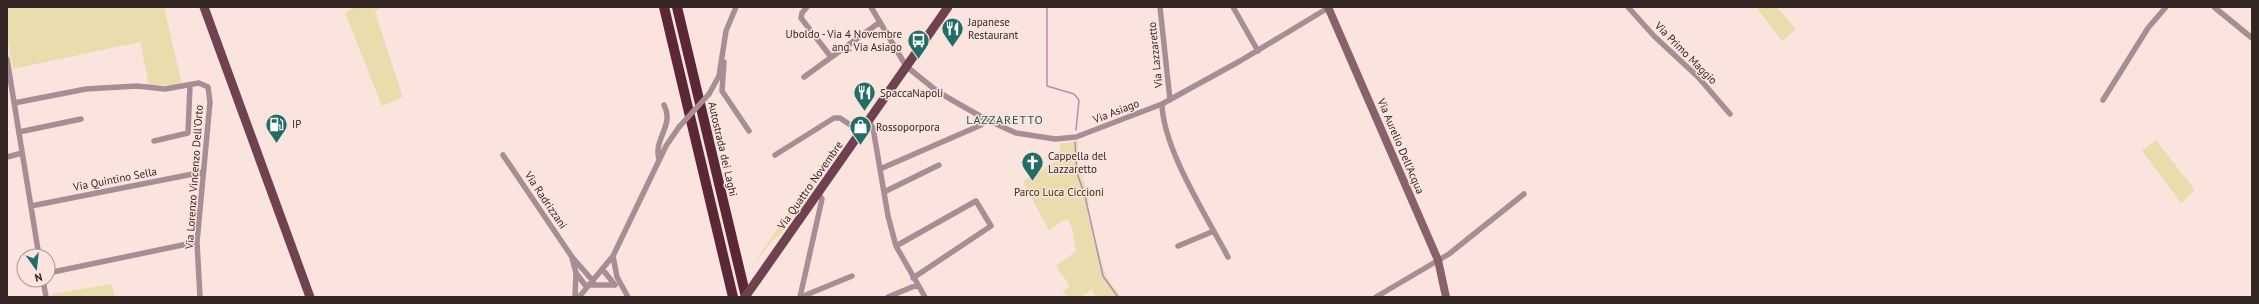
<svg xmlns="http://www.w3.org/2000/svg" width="2259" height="304" font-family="'PT Sans',sans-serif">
  <rect width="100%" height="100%" fill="#fbe4de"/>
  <path fill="#e9ddad" d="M 7,7 L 164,7 L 182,85 L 149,85 L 140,42 L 13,69 L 7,35 Z
    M 356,7 L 381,7 L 375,12 L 403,97 L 382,106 L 345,13 Z
    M 1756,7 L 1777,7 L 1796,29 L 1782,41 Z
    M 2156,140 L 2195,190 L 2181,203 L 2142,151 Z
    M 1078,141 L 1077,161 L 1088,193 L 1088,215 L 1106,276 L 1121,297 L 1096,297 L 1092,290 L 1081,297 L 1067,297 L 1063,291 L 1070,286 L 1056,266 L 1076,251 L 1072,228 L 1068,220 L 1062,221 L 1049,231 L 1024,184 L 1024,181 L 1059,159 L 1060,144 Z
    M 832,153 L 834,157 L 780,235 L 773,240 L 751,268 L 804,189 Z
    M 112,284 L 115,297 L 52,297 L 52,294 Z"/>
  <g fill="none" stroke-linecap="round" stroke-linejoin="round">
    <path stroke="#b98ab2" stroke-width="1.5" d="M 1047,7 L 1047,86 L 1074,94 L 1079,100 L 1076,130
      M 1075,142 L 1077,173 L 1085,196 L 1103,276 L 1118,297"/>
    <path stroke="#a98d94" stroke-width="5.5" d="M 807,7 L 802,13 L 801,18 L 831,57
      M 871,7 L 906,66 L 938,92 L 987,120 L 1016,133 L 1055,139 L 1076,137 L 1162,104 L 1240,61 L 1328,8
      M 1160,7 L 1170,100
      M 1233,7 L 1258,51
      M 1628,7 L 1654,36 L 1698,77 L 1730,114
      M 2214,7 L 2252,38
      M 7,59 L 39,256
      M 724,62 L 722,91 L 749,131
      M 804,77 L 880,22
      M 709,94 L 719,76 L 726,31 L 736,7
      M 2103,100 L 2148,28 L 2166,7
      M 14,103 L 86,89 L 137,86 L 165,89 L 199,83 L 208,87 L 210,102 L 197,242 L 200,297
      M 1162,104 C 1163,149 1207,217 1228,257
      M 869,121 L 873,128 L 888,216 L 896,246 L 925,297
      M 19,132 L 81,119
      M 154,141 L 188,133 L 190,85
      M 503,155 L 572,257 L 593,281
      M 775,155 L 834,118 L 840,118 L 861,132
      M 7,157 L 22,153
      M 659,159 C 653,139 675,125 664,105
      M 880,169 L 981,125 L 987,120
      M 884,192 L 939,165
      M 31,206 L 203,172
      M 896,246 L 976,201 L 991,226 L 913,278
      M 1178,246 L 1214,231
      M 613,256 L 617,277 L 628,297
      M 572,258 L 576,273 L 575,297
      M 603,270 L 615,285
      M 48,273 L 197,242
      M 576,273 L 585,285 L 614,285
      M 43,280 L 46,297
      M 579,297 L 613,256 L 666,146 L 679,127
      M 800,297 L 822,199 L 818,193
      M 801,297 L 852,276
      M 888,297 L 917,285
      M 1376,297 L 1449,254 L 1524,194"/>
    <path stroke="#89616b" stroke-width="8" d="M 1328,7 L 1438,260 L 1446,297"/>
    <path stroke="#70424f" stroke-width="9" d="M 204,7 L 310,297
      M 757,280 L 948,7"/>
    <path stroke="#5b2737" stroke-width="10" d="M 664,7 L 733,297
      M 677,7 L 746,297"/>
    <path stroke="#a98d94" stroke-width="5.5" d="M 679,127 L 709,94"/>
    <path stroke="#70424f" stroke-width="9" d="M 745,297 L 757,280"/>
  </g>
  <defs>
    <symbol id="restaurant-pin" viewBox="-11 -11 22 30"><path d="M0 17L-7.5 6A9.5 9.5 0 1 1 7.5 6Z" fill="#236d67" stroke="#fbe4de"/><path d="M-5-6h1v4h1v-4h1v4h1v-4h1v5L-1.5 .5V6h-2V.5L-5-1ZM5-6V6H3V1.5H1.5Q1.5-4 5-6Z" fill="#fff"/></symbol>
    <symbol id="bus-pin" viewBox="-11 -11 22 30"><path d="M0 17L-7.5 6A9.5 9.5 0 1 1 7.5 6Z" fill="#236d67" stroke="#fbe4de"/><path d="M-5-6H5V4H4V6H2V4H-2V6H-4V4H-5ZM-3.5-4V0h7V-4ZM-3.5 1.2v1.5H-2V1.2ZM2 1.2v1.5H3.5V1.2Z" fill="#fff"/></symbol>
    <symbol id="fuel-pin" viewBox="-11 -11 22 30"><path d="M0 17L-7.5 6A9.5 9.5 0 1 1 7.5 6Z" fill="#236d67" stroke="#fbe4de"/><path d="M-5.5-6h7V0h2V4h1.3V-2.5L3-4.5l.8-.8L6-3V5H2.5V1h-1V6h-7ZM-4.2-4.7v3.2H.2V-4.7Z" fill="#fff"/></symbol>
    <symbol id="shop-pin" viewBox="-11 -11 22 30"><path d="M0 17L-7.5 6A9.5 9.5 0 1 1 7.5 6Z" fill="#236d67" stroke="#fbe4de"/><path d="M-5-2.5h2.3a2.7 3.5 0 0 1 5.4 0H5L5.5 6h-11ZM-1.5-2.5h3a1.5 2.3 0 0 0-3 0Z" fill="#fff"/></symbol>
    <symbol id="church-pin" viewBox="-11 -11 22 30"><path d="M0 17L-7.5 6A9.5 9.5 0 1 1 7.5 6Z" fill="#236d67" stroke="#fbe4de"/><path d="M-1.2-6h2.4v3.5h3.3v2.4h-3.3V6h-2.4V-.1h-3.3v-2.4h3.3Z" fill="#fff"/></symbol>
  </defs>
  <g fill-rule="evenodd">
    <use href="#restaurant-pin" x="940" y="16" width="25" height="34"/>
    <use href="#bus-pin" x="906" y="28" width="25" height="34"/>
    <use href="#restaurant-pin" x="852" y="80" width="25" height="34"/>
    <use href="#fuel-pin" x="264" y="112" width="25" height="34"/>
    <use href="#shop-pin" x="848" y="114" width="25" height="34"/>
    <use href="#church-pin" x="1020" y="150" width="25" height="34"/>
  </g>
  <g text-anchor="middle" stroke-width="3" stroke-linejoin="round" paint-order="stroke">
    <g font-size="11" fill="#342623" stroke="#fbe4de" text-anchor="start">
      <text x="968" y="26">Japanese<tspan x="968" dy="13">Restaurant</tspan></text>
      <text x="902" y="38" text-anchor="end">Uboldo - Via 4 Novembre<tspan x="902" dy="13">ang. Via Asiago</tspan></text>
      <text x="880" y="97">SpaccaNapoli</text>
      <text x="292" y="128">IP</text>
      <text x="876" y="131">Rossoporpora</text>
      <text x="1048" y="160">Cappella del<tspan x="1048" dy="13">Lazzaretto</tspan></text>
    </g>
    <g font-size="11" fill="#342623" stroke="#fbe4de">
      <text transform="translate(1686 53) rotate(45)" y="4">Via Primo Maggio</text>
      <text transform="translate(1155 55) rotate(-96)" y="4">Via Lazzaretto</text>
      <text transform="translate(1116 111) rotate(-21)" y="4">Via Asiago</text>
      <text transform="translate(1401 146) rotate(67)" y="4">Via Aurelio Dell'Acqua</text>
      <text transform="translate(723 149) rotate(77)" y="4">Autostrada dei Laghi</text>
      <text transform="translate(194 177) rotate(-86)" y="4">Via Lorenzo Vincenzo Dell'Orto</text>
      <text transform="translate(115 179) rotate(-11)" y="4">Via Quintino Sella</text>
      <text transform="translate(810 185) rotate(-55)" y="4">Via Quattro Novembre</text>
      <text transform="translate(546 200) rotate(56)" y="4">Via Radrizzani</text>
    </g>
    <g font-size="11" fill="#3c3100" stroke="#fbe4de">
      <text x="1059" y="196">Parco Luca Ciccioni</text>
    </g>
    <g font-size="12" letter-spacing="1" fill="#1e5854" stroke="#fbe4de">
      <text x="1005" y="124">LAZZARETTO</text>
    </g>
  </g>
  <rect width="2259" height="304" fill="none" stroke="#342623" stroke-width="16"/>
  <g transform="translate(36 268) rotate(165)"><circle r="19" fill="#fbe4de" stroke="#ab9893"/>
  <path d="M0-3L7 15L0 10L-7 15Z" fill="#236d67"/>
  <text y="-6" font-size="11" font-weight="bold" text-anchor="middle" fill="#342623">N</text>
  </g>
</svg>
